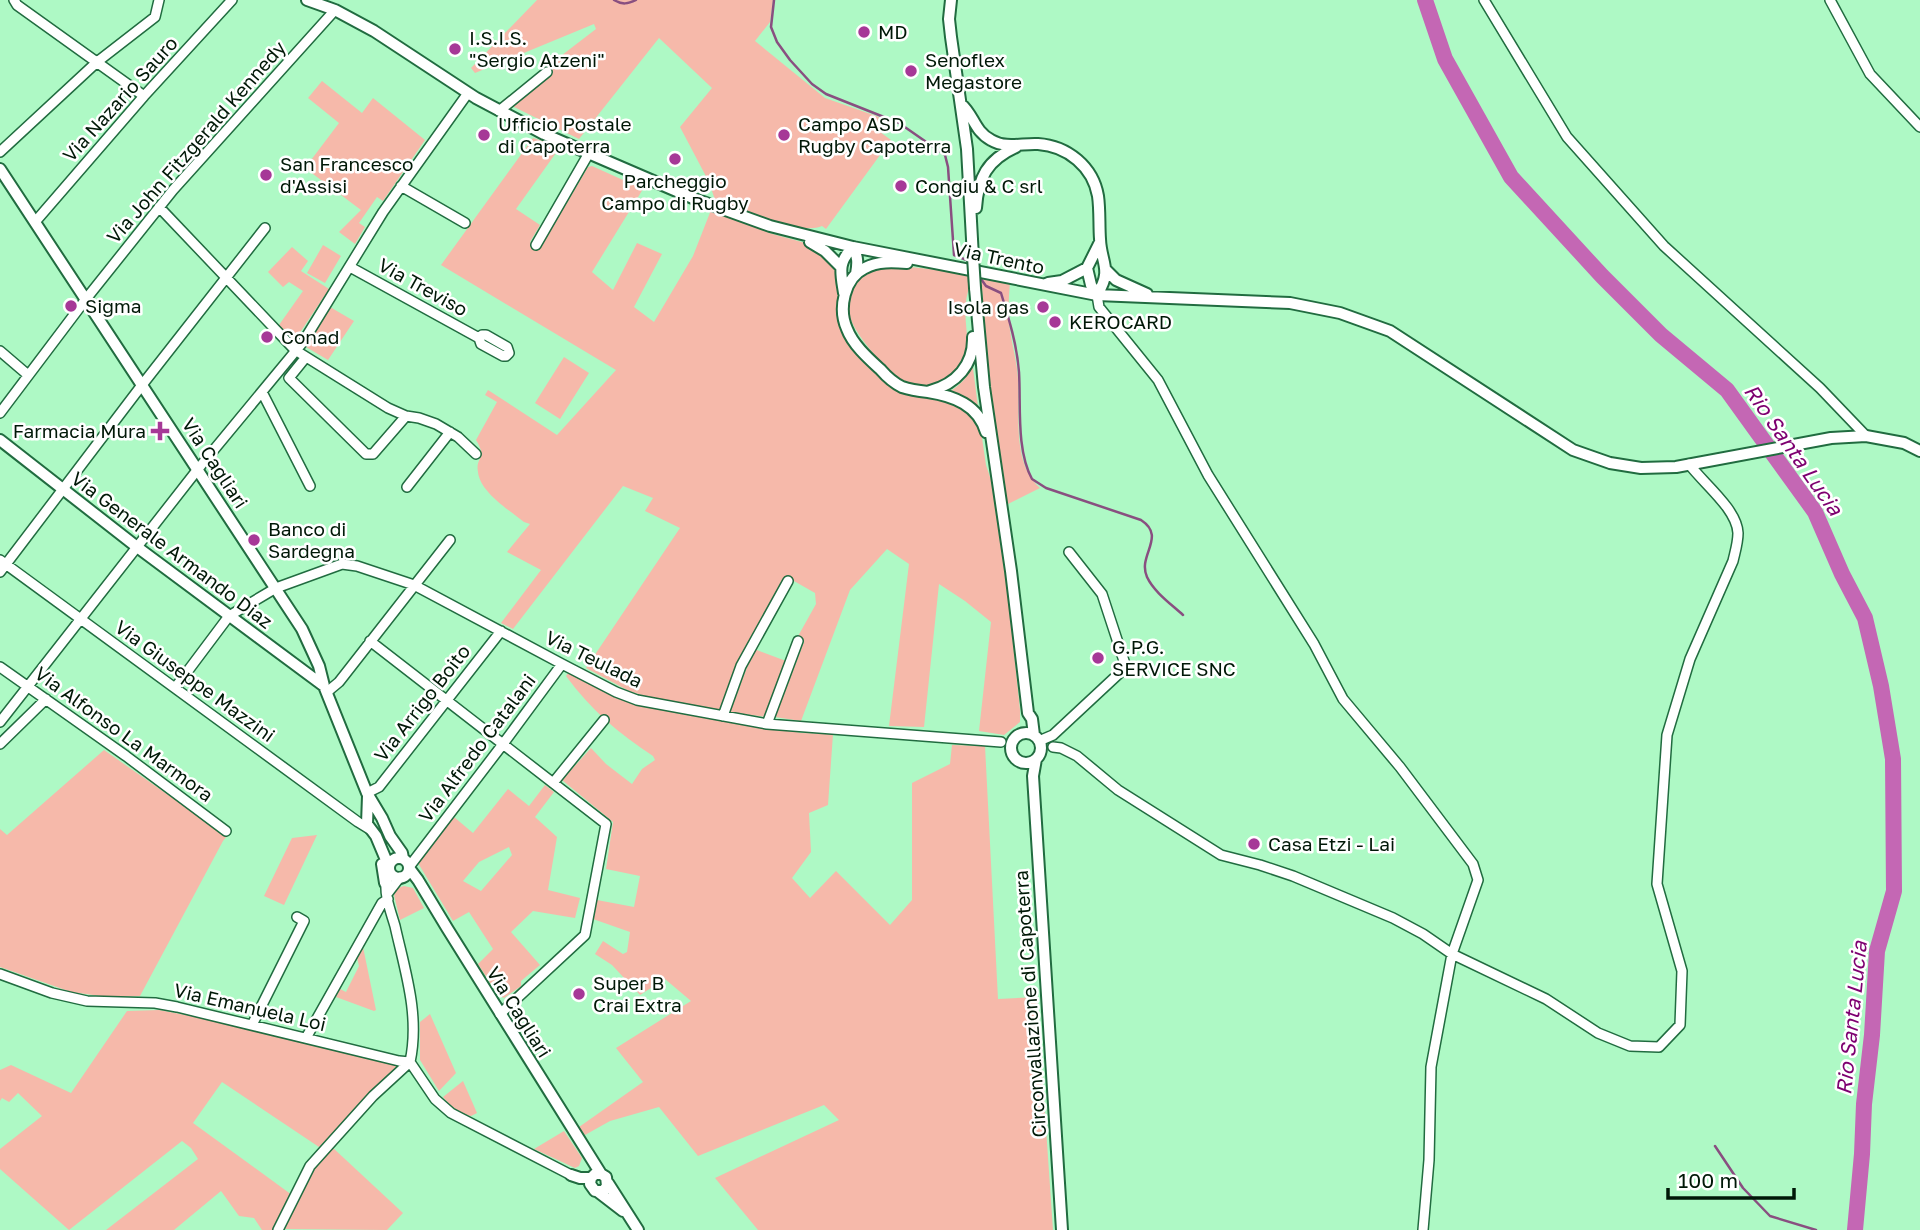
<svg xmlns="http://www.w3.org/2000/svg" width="1920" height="1230" font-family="'Golos Text',sans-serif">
  <rect width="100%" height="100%" fill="#aef9c5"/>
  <path fill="#f6b9aa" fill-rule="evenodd" d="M 537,0 L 773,0 L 770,22 L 755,41 L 825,98 L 879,117 L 876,129 L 891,140 L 826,229 L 822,226 C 800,236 738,210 715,200 L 709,182 L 680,127 L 712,88 L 659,38 L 579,139 L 502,101 L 596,29 L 594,24 L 475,73 L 471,68 Z
    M 322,81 L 362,113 L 373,98 L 425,140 L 383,201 L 377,197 L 359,223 L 365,227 L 355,244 L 339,232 L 361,210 L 305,168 L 339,123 L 308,98 Z
    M 533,138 L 555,145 L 558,150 L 516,209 L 540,225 L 530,242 L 540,248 L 588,167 L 592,166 L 643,189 L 592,272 L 613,290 L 637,243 L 662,254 L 634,307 L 654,322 L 693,256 L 711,210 L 759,227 L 769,233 L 809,244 L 834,264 L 839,285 L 838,314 L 848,339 L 878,375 L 900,393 L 913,396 L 934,397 L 952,401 L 974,416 L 981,431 L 986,465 L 991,480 L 1008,596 L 1020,710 L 1020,722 L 1004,735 L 979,731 L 991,622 L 965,601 L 939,584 L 924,727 L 889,726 L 909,564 L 887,549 L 850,590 L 801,721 L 775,717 L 804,642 L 797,638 L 816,604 L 815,593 L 787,577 L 722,710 L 660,701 L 629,691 L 586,668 L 680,528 L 645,511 L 653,498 L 623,486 L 513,629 L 501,623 L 541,570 L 507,552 L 530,524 L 524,522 C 509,510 480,492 478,472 C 475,457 488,459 476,440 L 497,402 L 485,395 L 488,390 L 557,435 L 616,370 L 441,265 Z
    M 323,245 L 341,256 L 325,283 L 307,273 Z
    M 292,247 L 308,261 L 301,271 L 329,289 L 297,337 L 293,339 L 279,325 L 303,291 L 289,282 L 283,287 L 268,272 Z
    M 899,266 C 937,269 973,275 1010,282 C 1009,295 1008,308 1009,321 C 1010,337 1015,353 1017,369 C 1022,406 1009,461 1040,488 L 1006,505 C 995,433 987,362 982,289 L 969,287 C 968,292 966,298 966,303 C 963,325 973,347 962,367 C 958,373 951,377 945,380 C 916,400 890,374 873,353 C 854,330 835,305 860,278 C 860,277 867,270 867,270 C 874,267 891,267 899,266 Z
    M 330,307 L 354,321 L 328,360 L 306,347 Z
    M 564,357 L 589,373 L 560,419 L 535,403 Z
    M 971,368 L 973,368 L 978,407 L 968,399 L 951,391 C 960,384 967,379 971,368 Z
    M 754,649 L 786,661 L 765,717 L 730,712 Z
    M 570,671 L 618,698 L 644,707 L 721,721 L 802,733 L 833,734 L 828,805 L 809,813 L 811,852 L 792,878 L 810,898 L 836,871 L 890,925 L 912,900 L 912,783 L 950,764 L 952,745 L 985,746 L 998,999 L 1037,997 L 1053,1230 L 758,1230 L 715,1178 L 839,1120 L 824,1105 L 698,1156 L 659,1107 L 610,1121 L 585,1135 L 579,1127 L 643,1082 L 616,1048 L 691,1001 L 665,979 L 640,995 L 612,965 L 595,954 L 603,941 L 623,954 L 627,952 L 630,932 L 593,919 L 597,900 L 634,907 L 640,876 L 606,869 L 613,822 L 562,780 L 591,748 L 606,764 L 632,784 L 642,769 L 655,760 L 653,756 C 619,734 590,709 566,676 Z
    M 104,750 L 227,836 L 223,841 L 140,996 L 108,997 L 71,992 L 0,967 L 0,829 L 7,835 Z
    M 545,785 L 554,792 L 535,817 L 557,837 L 548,890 L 580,898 L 575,918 L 533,911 L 511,932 L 540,965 L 521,981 L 521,986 L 504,998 L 498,995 L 478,964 L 493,949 L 469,912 L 453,921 L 418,863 L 454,817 L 473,833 L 508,789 L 529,806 ZM 509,847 L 512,855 L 481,891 L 463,881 L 479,862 Z
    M 317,835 L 284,905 L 264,896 L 292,838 Z
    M 404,886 L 413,888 L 424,908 L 400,920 L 394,895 L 398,888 Z
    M 363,947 L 376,1010 L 374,1011 L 336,997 L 340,989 L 346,992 L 359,966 L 357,957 Z
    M 159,1010 L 202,1018 L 399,1064 L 319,1147 L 222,1082 L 193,1123 L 292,1195 L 273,1230 L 262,1230 L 254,1218 L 239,1216 L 221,1191 L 174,1230 L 106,1230 L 198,1159 L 191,1148 L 182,1141 L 69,1230 L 0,1169 L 0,1149 L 42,1116 L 18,1093 L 9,1102 L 2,1098 L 0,1101 L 0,1070 L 11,1065 L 71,1093 L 127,1011 Z
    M 430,1014 L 456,1073 L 439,1091 L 420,1060 L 420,1022 Z
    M 463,1081 L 477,1113 L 471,1116 C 459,1113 450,1106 443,1097 Z
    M 564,1131 L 582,1158 L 579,1166 L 575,1168 L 534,1149 Z
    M 332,1147 L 403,1213 L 387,1230 L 285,1229 L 313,1170 Z"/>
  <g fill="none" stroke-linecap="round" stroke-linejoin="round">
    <path stroke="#894f80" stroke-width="2.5" d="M 614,0 C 622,5 628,4 636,0
      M 774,0 L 771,27 L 777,42 L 790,60 L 812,84 L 826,94 L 899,123 L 945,155 L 948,167 L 954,255 L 969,261
      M 981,279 L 986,286 L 1001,293 C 1009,319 1017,345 1019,372 C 1021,404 1016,450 1032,479 L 1046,488 L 1141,520 C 1167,537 1137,555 1147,577 C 1154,592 1171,604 1183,615
      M 1715,1146 L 1743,1188 L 1770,1216 L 1816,1230"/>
    <path stroke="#c467b4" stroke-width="16" d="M 1425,0 L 1445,59 L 1511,177 L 1602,276 L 1661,335 L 1727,390 L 1815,512 L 1842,574 L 1865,618 L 1881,686 L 1893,759 L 1894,891 L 1877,951 L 1872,1035 L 1864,1104 L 1862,1154 L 1855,1230"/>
    <defs>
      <path id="minor" d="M 14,0 L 17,5 L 144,96
        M 1484,0 L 1567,137 L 1664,246 L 1820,388 L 1866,436
        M 1830,0 L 1870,74 L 1920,127
        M 499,111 L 547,72
        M 0,152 L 97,62 L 155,17 L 159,0
        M 401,186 L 465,223
        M 159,207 L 295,350 L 388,408 L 406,416 L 419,418 L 436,424 L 458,437 L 476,454
        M 35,222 L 144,96 L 232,0
        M 536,245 L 589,153
        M 350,267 L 479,338 L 481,344 L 503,356 L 506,356 L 509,353 L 507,347 L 486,335 L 482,335 L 479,338
        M 1097,295 L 1099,307 L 1158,380 L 1208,475 L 1314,644 L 1343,699 L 1400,767 L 1473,864 L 1478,880 L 1452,954 L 1431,1067 L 1429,1160 L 1423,1230
        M 0,351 L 28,375
        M 306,357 L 289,378 L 366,454 L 373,454 L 406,416
        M 262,392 L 310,486
        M 0,413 L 86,299 L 173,190 L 335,10
        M 407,487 L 450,432
        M 0,560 L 358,822 L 371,830
        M 0,572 L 142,385 L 265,228
        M 370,641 L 606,824 L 585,935 L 500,1014
        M 0,667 L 126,756 L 226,831
        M 175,688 L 229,616 L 276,588 L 342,564 L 357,566 L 414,585 L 562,664 L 616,692 L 637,700 L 767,724 L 1001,742
        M 327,692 L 339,682 L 450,540
        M 723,716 L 741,666 L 788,581
        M 0,722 L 198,469 L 303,342 L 383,212 L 468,93
        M 767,724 L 798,641
        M 1039,741 L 1053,735 L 1126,667 L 1102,594 L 1069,552
        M 0,744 L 46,699
        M 1053,747 L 1061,748 L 1077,756 L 1118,790 L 1221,855 L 1260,865 L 1293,876 L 1393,918 L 1423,934 L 1452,954 L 1546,999 L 1598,1033 L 1630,1046 L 1659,1047 L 1680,1025 L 1682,971 L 1657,884 L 1667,735 L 1690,659 L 1733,561 C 1735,552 1738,543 1738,533 C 1737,509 1703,483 1689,464
        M 553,783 L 604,720
        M 367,793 L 379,787 L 501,631
        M 409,867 L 503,744 L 562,664
        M 387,878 C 383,893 391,912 395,926 C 405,971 420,1015 410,1062
        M 387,894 L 400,877
        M 0,974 L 52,993 L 87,1001 L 155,1003 L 177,1007 L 399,1061 L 410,1062
        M 252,1025 L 304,921 L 297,917
        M 306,1038 L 382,903 L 388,899
        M 410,1062 L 435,1099 L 451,1113 L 571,1175
        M 278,1230 L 310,1166 L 373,1096 L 410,1062"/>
      <path id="tertiary" d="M 307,0 L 335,10 L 374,31 L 476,98 L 544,134 L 695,199 L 770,226 L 853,247 L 1097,295 L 1290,303 L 1340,313 L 1390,331 L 1573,450 L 1610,463 L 1641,468 L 1676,467 L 1831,438 L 1866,436 L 1904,443 L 1920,451
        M 951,0 L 949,19 L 951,37 L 967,149 L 973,257
        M 961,104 C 974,115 974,131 991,140 C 1006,149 1022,143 1038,144 C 1068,146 1093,167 1098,196 C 1100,210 1099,225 1100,239 C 1101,264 1113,269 1097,295
        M 0,169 L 302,629 L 319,666 L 324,686 L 367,793 L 382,818 L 390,836 L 402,853 L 403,858
        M 976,208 C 978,178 987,160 1016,147
        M 810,242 L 825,251 L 840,266
        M 853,247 C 858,257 858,263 856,274
        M 907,263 C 893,262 878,261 865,268 C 844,278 838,309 847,329 C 853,345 869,359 881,370 C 887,377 894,383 902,387 C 911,390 919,391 928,392 C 954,396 978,405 986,432
        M 1087,268 L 1091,285 L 1097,295
        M 1106,270 L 1116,280 L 1147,294
        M 1048,283 L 1062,281 L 1087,268 L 1100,242
        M 975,288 L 984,387 L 1011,571 L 1028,713 L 1032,719 L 1034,735
        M 844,293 C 841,273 837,263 853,247
        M 930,391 C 956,384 974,365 973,337
        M 0,440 L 137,547 L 324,686
        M1011 748a15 15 0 1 1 30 0a15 15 0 1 1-30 0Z
        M 1036,759 L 1033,776 L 1062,1230
        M 368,796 L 367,824 L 376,836 L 389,867
        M389 868a10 10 0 1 1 20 0a10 10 0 1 1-20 0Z
        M 382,864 L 385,883
        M 409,868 L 418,880 L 447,928 L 601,1174
        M 571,1175 L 580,1178 L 591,1178 L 595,1174 L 601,1174 L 606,1177 L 607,1186 L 603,1191 L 595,1191 L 590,1184 L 591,1178
        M 608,1183 L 638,1230
        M 597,1191 L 623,1211"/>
    </defs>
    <use href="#minor" stroke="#216c40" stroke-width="12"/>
    <use href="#tertiary" stroke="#216c40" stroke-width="14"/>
    <use href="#minor" stroke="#fff" stroke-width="9"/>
    <use href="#tertiary" stroke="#fff" stroke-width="10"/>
    <defs>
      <path id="tertiary-bridge" d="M 973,257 L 975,288"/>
    </defs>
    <use href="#tertiary-bridge" stroke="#216c40" stroke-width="14" stroke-linecap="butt"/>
    <use href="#tertiary-bridge" stroke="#fff" stroke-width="10"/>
  </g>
  <g fill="#a63897" stroke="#fff" stroke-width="2.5">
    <circle cx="864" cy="32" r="7"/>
    <circle cx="455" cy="49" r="7"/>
    <circle cx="911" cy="71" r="7"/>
    <circle cx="484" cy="135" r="7"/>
    <circle cx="784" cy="135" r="7"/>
    <circle cx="675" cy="159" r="7"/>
    <circle cx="266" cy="175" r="7"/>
    <circle cx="901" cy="186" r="7"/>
    <circle cx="71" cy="306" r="7"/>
    <circle cx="1043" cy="307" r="7"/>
    <circle cx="1055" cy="322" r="7"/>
    <circle cx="267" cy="337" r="7"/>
    <path d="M156.5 420.5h7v7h7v7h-7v7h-7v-7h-7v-7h7z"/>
    <circle cx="254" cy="540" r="7"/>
    <circle cx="1098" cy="658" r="7"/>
    <circle cx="1254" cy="844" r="7"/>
    <circle cx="579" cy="994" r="7"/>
  </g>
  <g text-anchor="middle" stroke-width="5" stroke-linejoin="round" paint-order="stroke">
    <g font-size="19" fill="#001807" stroke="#fff" text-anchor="start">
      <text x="878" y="39">MD</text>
      <text x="469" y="45">I.S.I.S.<tspan x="469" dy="22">"Sergio Atzeni"</tspan></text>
      <text x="925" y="67">Senoflex<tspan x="925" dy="22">Megastore</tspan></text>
      <text x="498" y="131">Ufficio Postale<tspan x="498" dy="22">di Capoterra</tspan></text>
      <text x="798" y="131">Campo ASD<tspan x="798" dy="22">Rugby Capoterra</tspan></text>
      <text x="280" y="171">San Francesco<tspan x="280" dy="22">d'Assisi</tspan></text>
      <text x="675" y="188" text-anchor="middle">Parcheggio<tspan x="675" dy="22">Campo di Rugby</tspan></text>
      <text x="915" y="193">Congiu &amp; C srl</text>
      <text x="85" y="313">Sigma</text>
      <text x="1029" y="314" text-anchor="end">Isola gas</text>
      <text x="1069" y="329">KEROCARD</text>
      <text x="281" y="344">Conad</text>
      <text x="146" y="438" text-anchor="end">Farmacia Mura</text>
      <text x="268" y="536">Banco di<tspan x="268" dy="22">Sardegna</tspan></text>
      <text x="1112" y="654">G.P.G.<tspan x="1112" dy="22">SERVICE SNC</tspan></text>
      <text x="1268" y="851">Casa Etzi - Lai</text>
      <text x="593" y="990">Super B<tspan x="593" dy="22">Crai Extra</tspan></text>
    </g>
    <g font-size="19" fill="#001807" stroke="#fff">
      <text transform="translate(120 99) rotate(-48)" y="7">Via Nazario Sauro</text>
      <text transform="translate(196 142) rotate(-49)" y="7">Via John Fitzgerald Kennedy</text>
      <text transform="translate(999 258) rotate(12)" y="7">Via Trento</text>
      <text transform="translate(423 287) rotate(29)" y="7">Via Treviso</text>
      <text transform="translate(215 463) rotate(57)" y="7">Via Cagliari</text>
      <text transform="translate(172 550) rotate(37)" y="7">Via Generale Armando Diaz</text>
      <text transform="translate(594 659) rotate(26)" y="7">Via Teulada</text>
      <text transform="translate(195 681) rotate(36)" y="7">Via Giuseppe Mazzini</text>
      <text transform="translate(422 703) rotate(-52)" y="7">Via Arrigo Boito</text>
      <text transform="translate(124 734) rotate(36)" y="7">Via Alfonso La Marmora</text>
      <text transform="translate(477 748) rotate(-53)" y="7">Via Alfredo Catalani</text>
      <text transform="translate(1030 1004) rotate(-94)" y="7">Circonvallazione di Capoterra</text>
      <text transform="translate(250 1007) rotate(13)" y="7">Via Emanuela Loi</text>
      <text transform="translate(519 1012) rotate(58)" y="7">Via Cagliari</text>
    </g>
    <g font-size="21" font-style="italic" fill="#7d0070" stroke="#fff">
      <text transform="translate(1793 450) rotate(55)" y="7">Rio Santa Lucia</text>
      <text transform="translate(1852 1018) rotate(-84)" y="7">Rio Santa Lucia</text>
    </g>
  </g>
  <path d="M1668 1188v10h126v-10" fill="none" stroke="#001807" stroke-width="3.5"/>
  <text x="1678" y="1188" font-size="21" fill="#001807" stroke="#ffffff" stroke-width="5" paint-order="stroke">100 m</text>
</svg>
